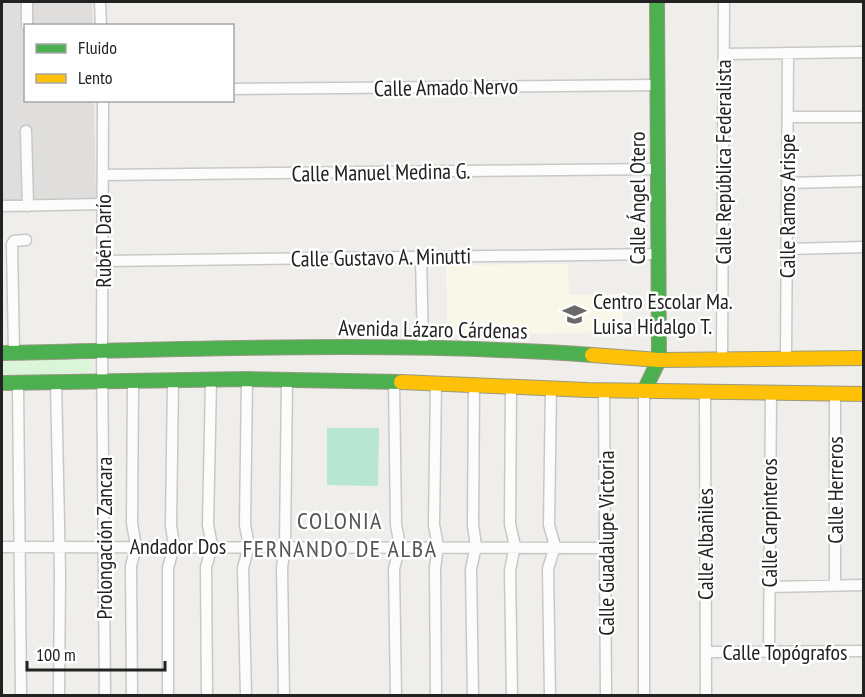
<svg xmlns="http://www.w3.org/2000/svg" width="865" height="697" font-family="'PT Sans Narrow',sans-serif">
  <rect width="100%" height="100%" fill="#f0eeeb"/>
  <path fill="#dfdedc" d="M 2,2 L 92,2 L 93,25 L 26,26 L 26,100 L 94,101 L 96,199 L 2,201 Z"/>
  <path fill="#f8f7e8" d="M 568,264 L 569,295 L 623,294 L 623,332 L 447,335 L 446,265 Z"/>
  <path fill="#daf5da" d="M 2,359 L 90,360 L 93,366 L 92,370 L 85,373 L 63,373 L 41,377 L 2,378 Z"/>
  <path fill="#b7e6d2" d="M 327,428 L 379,428 L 378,486 L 327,485 Z"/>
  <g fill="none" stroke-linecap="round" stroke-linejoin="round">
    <defs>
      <path id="street" d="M 27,2 L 27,26
        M 100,2 L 101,26
        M 724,54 L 864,52
        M 232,89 L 659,85
        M 103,100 L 102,352 L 105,696
        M 788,117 L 864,117
        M 26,131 L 28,206
        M 103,175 L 658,169
        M 788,183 L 864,181
        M 2,206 L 103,204
        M 787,249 L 864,247
        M 421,257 L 423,348
        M 104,261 L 658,254
        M 14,353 L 12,244 L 14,241 L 26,240
        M 722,359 L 724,2
        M 786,359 L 788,53
        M 56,381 L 60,573 L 59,696
        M 394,381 L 396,525 L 400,546 L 394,569 L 396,696
        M 18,383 L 21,696
        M 511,386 L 510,524 L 515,546 L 510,570 L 512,696
        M 604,390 L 606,696
        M 644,391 L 644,696
        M 705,392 L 706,696
        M 835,394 L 835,585
        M 2,547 L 606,548
        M 769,587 L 864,585
        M 706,652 L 864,651
        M 769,652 L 771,394
        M 132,696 L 131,566 L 136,546 L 132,523 L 133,381
        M 168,696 L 168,568 L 174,546 L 171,525 L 173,381
        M 207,696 L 206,567 L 212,546 L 208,525 L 211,380
        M 246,696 L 243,568 L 249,546 L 245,525 L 247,379
        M 284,696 L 282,568 L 285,546 L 287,380
        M 436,696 L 435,568 L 438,546 L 434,525 L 436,383
        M 473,696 L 471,569 L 476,546 L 473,525 L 474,384
        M 550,696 L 548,569 L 555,546 L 549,525 L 551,388"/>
      <path id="fast" d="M 2,353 C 198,349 396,341 592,355
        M 2,383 L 247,379 L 401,382
        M 644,391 L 659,360 L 657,2"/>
      <path id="slow" d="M 592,355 L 659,360 L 864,358
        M 401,382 L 587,390 L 864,394"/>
    </defs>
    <use href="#street" stroke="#c9c8c7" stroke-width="13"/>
    <use href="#fast" stroke="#999a82" stroke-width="16"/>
    <use href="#slow" stroke="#999a82" stroke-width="16"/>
    <use href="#street" stroke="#fdfcfc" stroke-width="10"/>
    <use href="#fast" stroke="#4caf50" stroke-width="14"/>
    <use href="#slow" stroke="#ffc107" stroke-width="14"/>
  </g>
  <defs>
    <symbol id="school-bare" viewBox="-9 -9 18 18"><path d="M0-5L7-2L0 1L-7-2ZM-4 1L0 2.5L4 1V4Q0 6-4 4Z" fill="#6a6968" stroke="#fff" stroke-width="2.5" paint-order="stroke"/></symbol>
  </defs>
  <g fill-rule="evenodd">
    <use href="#school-bare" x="558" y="298" width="33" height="33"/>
  </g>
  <g text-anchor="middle" stroke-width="5" stroke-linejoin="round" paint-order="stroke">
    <g font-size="22" fill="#222" stroke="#fff">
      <text transform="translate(446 87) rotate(-1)" y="8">Calle Amado Nervo</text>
      <text transform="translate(723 162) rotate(-90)" y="8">Calle República Federalista</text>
      <text transform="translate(381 172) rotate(-1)" y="8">Calle Manuel Medina G.</text>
      <text transform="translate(637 198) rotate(-90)" y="8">Calle Ángel Otero</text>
      <text transform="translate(787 206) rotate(-90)" y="8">Calle Ramos Arispe</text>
      <text transform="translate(103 241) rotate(-90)" y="8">Rubén Darío</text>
      <text transform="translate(381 257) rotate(-1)" y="8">Calle Gustavo A. Minutti</text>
      <text transform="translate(433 329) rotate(1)" y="8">Avenida Lázaro Cárdenas</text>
      <text transform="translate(835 490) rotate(-90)" y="8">Calle Herreros</text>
      <text transform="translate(769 523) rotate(-90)" y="8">Calle Carpinteros</text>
      <text transform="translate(104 538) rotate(-90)" y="8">Prolongación Zancara</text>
      <text transform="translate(606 543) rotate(-90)" y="8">Calle Guadalupe Victoria</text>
      <text transform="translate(705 544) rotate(-90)" y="8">Calle Albañiles</text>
      <text x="178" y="554">Andador Dos</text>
      <text x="785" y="660">Calle Topógrafos</text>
    </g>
    <g font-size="22" fill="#222" stroke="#fff" text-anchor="start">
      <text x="593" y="309">Centro Escolar Ma.<tspan x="593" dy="25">Luisa Hidalgo T.</tspan></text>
    </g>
    <g font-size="24" letter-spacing="1.5" fill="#555" stroke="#fff">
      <text x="340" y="529">COLONIA<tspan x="340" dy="28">FERNANDO DE ALBA</tspan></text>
    </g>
  </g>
  <rect width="865" height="697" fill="none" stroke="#222222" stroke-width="6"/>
  <rect x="24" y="24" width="210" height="78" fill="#ffffff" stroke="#a7a7a7" stroke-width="1.5"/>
  <rect x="36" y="44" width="30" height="9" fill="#4caf50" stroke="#a7a7a7" stroke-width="1.5"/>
  <text x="78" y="54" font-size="18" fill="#222222">Fluido</text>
  <rect x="36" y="74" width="30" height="9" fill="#ffc107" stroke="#a7a7a7" stroke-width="1.5"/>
  <text x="78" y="84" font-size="18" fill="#222222">Lento</text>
  <path d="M27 661v9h138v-9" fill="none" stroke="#222222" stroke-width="3"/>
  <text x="36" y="661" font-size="18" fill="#222222" stroke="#ffffff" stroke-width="4.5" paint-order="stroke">100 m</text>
</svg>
